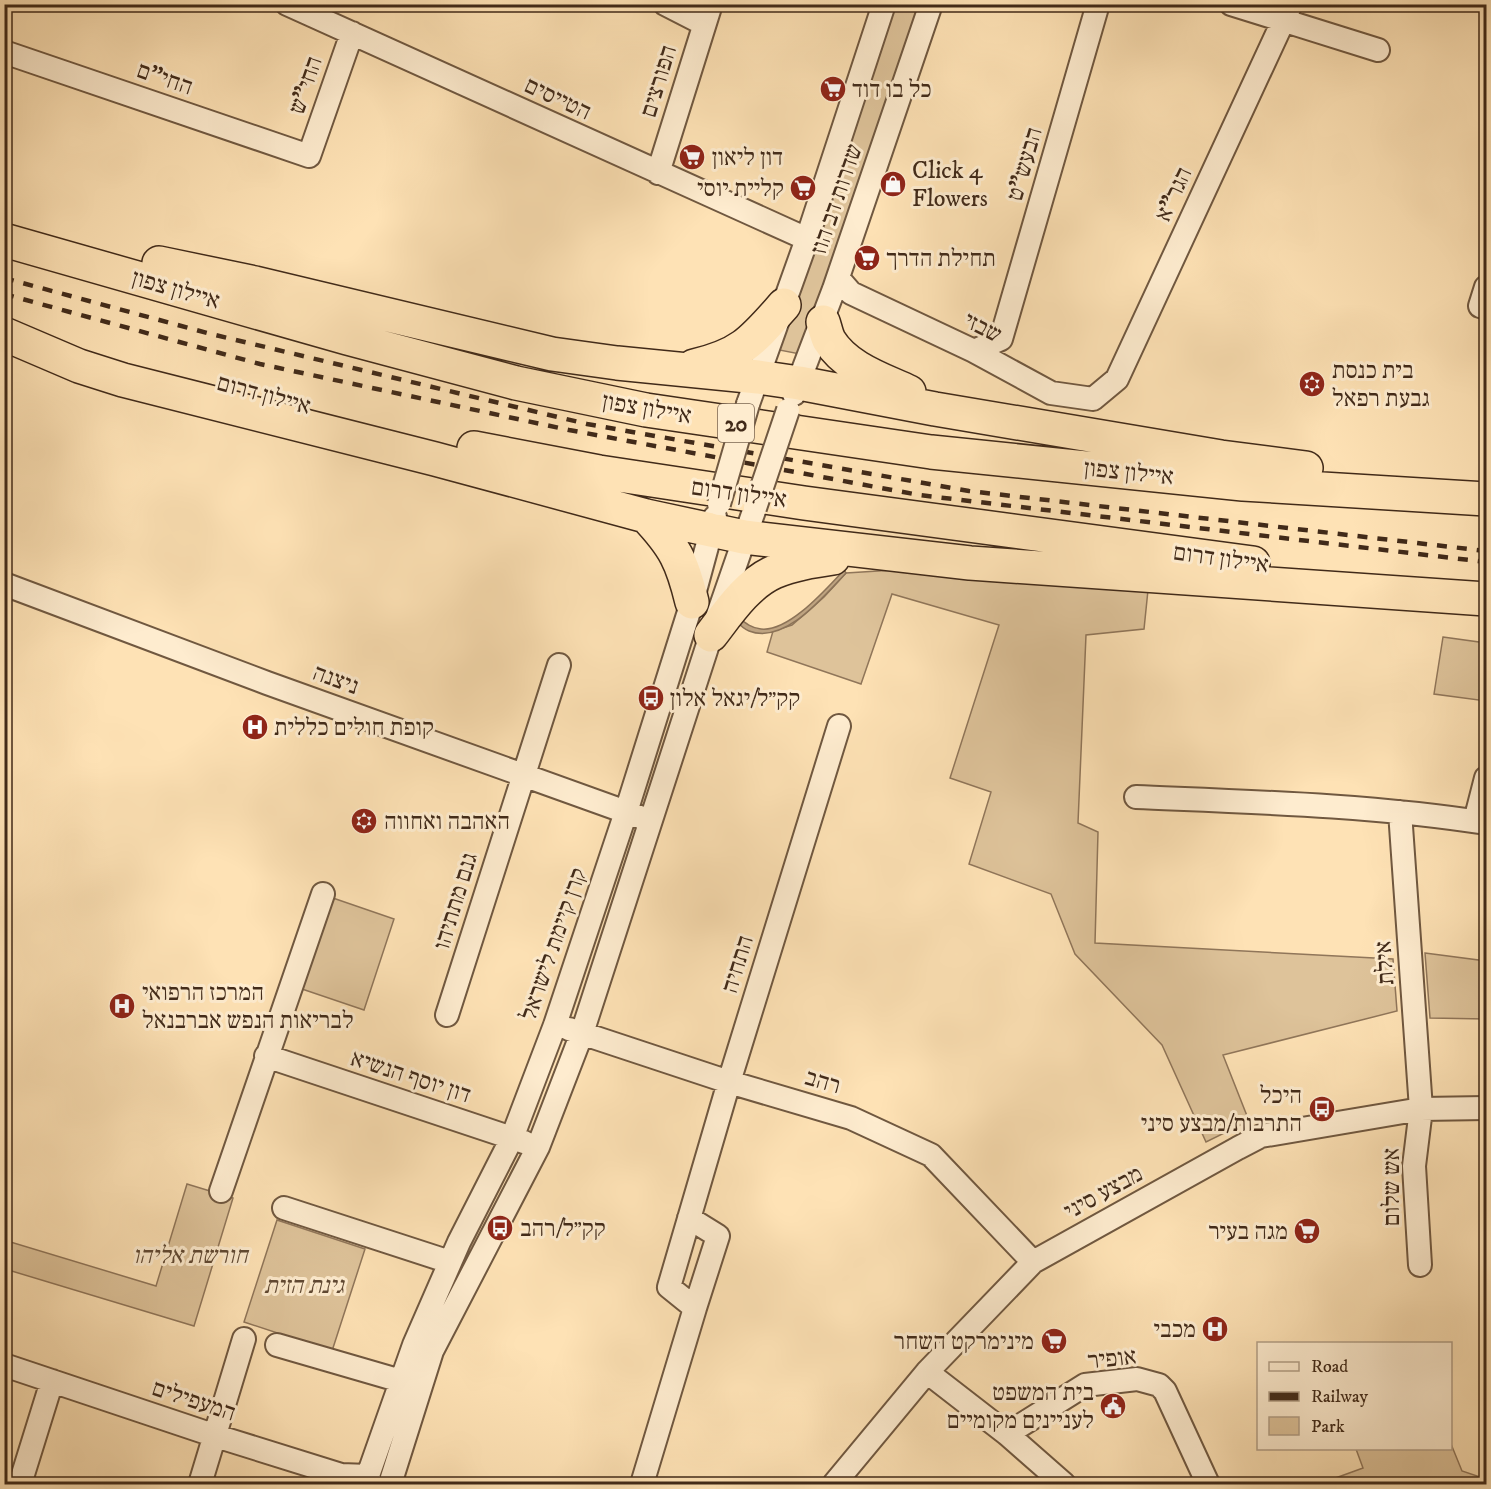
<svg xmlns="http://www.w3.org/2000/svg" width="1491" height="1489" font-family="'IM FELL DW Pica','Frank Ruhl Libre',serif">
  <rect width="100%" height="100%" fill="#fee2b5"/>
  <filter id="stains"><feTurbulence type="fractalNoise" baseFrequency=".00333" numOctaves="4"/><feColorMatrix values="0 0 0 0 .2 0 0 0 0 .09 0 0 0 0 .02 0 0 0 .5 -.17"/></filter>
  <radialGradient id="worn" r=".72"><stop offset=".6" stop-color="#630" stop-opacity="0"/><stop offset="1" stop-color="#630" stop-opacity=".3"/></radialGradient>
  <path fill="#dec39a" stroke="#90765a" stroke-width="1.5" d="M 884,5 L 931,5 L 810,356 L 769,348 Z
    M 894,570 L 1148,590 L 1144,629 L 1086,635 L 1078,823 L 1098,832 L 1095,943 L 1393,959 L 1397,1011 L 1223,1055 L 1249,1121 L 1206,1142 L 1162,1045 L 1075,954 L 1051,894 L 969,864 L 991,792 L 950,778 L 999,625 L 892,594 L 861,684 L 767,652 L 773,631 L 792,625 L 824,597 L 846,573 Z
    M 1443,637 L 1486,643 L 1486,701 L 1434,694 Z
    M 330,897 L 394,919 L 364,1010 L 299,988 Z
    M 1425,953 L 1486,961 L 1486,1019 L 1430,1018 Z
    M 187,1184 L 233,1198 L 194,1326 L 5,1269 L 4,1240 L 156,1286 Z
    M 277,1220 L 365,1249 L 332,1351 L 244,1322 Z
    M 1451,1444 L 1462,1471 L 1486,1479 L 1486,1484 L 1319,1484 L 1363,1468 L 1356,1449 L 1450,1448 Z"/>
  <path fill="#bea380" stroke="#8c7357" stroke-width="1.5" d="M 844,570 L 846,573 C 824,596 785,645 749,631 C 743,629 738,623 734,619 L 736,616 C 744,622 751,628 761,629 C 789,632 826,589 844,570 Z"/>
  <g fill="none" stroke-linecap="round" stroke-linejoin="round">
    <defs>
      <path id="minor" d="M 287,4 L 807,239
        M 665,4 L 704,24
        M 1231,4 L 1378,50
        M 4,52 L 309,156 L 352,33
        M 658,173 L 711,4
        M 838,278 L 851,293 L 974,351 L 1051,393 L 1093,399 L 1117,379 L 1291,4
        M 1486,287 L 1480,306 L 1486,308
        M 974,351 L 1001,339 L 1098,4
        M 794,394 L 834,289 L 931,4
        M 748,404 L 807,239 L 884,4
        M 4,584 L 267,683 L 640,817
        M 1136,797 C 1253,802 1371,805 1486,823
        M 1400,812 L 1421,1109 L 1414,1166 L 1420,1265
        M 1475,821 L 1486,778
        M 447,1015 L 559,665
        M 569,1029 L 729,1082 L 851,1118 L 931,1155 L 1033,1262
        M 266,1056 L 524,1142
        M 221,1191 L 323,894
        M 284,1208 L 450,1262
        M 689,1218 L 718,1236 L 695,1308
        M 277,1345 L 401,1381
        M 4,1365 L 216,1436 L 341,1475 L 369,1476
        M 927,1372 L 1007,1434 L 1064,1484
        M 1007,1434 L 1085,1385 L 1137,1379 L 1159,1385 L 1165,1391 L 1208,1484
        M 20,1484 L 52,1381
        M 200,1484 L 244,1339
        M 365,1484 L 414,1345 L 459,1242 L 512,1138 L 555,1025 L 626,812 L 692,602 L 715,517
        M 390,1484 L 432,1351 L 538,1147 L 582,1033 L 711,635 L 755,508
        M 642,1484 L 695,1308 L 669,1287 L 729,1082 L 839,726
        M 834,1484 L 927,1372 L 1033,1262 L 1238,1148 L 1261,1136 L 1421,1109 L 1486,1108"/>
      <path id="highway" d="M 4,240 L 347,338 L 516,383 L 646,410 L 931,452 L 1243,484 L 1486,499
        M 159,263 L 255,283 L 552,354 L 617,363 L 758,377 L 799,383 L 935,409 L 1221,457 L 1306,468
        M 823,322 C 825,327 826,334 829,340 C 846,368 881,379 909,392
        M 4,334 L 79,366 L 123,380 L 435,459 L 646,516 L 744,537 L 970,563 L 1486,599
        M 694,366 C 742,355 753,340 784,305
        M 474,448 L 599,472 L 804,503 L 1253,563
        M 646,516 C 675,547 682,561 692,602
        M 711,635 C 728,613 747,584 774,572 C 793,564 813,561 833,558"/>
    </defs>
    <use href="#minor" stroke="#705840" stroke-width="26"/>
    <use href="#highway" stroke="#412a19" stroke-width="36"/>
    <use href="#minor" stroke="#feeccf" stroke-width="22"/>
    <use href="#highway" stroke="#fee2b5" stroke-width="33"/>
    <path stroke="#412a19" stroke-width="4.5" stroke-dasharray="10 10" stroke-linecap="butt" d="M 4,278 L 211,334 L 587,424 L 969,491 L 1486,551
      M 4,294 L 260,364 L 569,430 L 919,495 L 1486,562"/>
    <defs>
      <path id="minor-bridge" d="M 719,504 L 748,404
        M 755,508 L 788,410"/>
    </defs>
    <use href="#minor-bridge" stroke="#705840" stroke-width="26" stroke-linecap="butt"/>
    <use href="#minor-bridge" stroke="#feeccf" stroke-width="22"/>
  </g>
  <defs>
    <symbol id="supermarket-disc" viewBox="-11 -11 22 22"><circle r="9.5" fill="#8f2418" stroke="#feeccf"/><path d="M-6-5.5h2.5l.6 2H6L4.5 2H-2.5L-4.4-4H-6ZM-1.5 3.2a1.3 1.3 0 1 0 .1 0ZM3 3.2a1.3 1.3 0 1 0 .1 0Z" fill="#fff"/></symbol>
    <symbol id="shop-disc" viewBox="-11 -11 22 22"><circle r="9.5" fill="#8f2418" stroke="#feeccf"/><path d="M-5-2.5h2.3a2.7 3.5 0 0 1 5.4 0H5L5.5 6h-11ZM-1.5-2.5h3a1.5 2.3 0 0 0-3 0Z" fill="#fff"/></symbol>
    <symbol id="synagogue-disc" viewBox="-11 -11 22 22"><circle r="9.5" fill="#8f2418" stroke="#feeccf"/><path d="M0-6.5L5.6 3.2H-5.6ZM0 6.5L5.6-3.2H-5.6Z" fill="#fff"/></symbol>
    <symbol id="bus-disc" viewBox="-11 -11 22 22"><circle r="9.5" fill="#8f2418" stroke="#feeccf"/><path d="M-5-6H5V4H4V6H2V4H-2V6H-4V4H-5ZM-3.5-4V0h7V-4ZM-3.5 1.2v1.5H-2V1.2ZM2 1.2v1.5H3.5V1.2Z" fill="#fff"/></symbol>
    <symbol id="hospital-disc" viewBox="-11 -11 22 22"><circle r="9.5" fill="#8f2418" stroke="#feeccf"/><path d="M-5-5h3v3.5h4V-5h3V5h-3V1.5h-4V5h-3Z" fill="#fff"/></symbol>
    <symbol id="civic-disc" viewBox="-11 -11 22 22"><circle r="9.5" fill="#8f2418" stroke="#feeccf"/><path d="M-.6-6.5H3V-4.5H.6V-3L4-1V1h2V6H-6V1h2V-1L-.6-3ZM-1.2 2.5V6h2.4V2.5Z" fill="#fff"/></symbol>
  </defs>
  <g fill-rule="evenodd">
    <use href="#supermarket-disc" x="818" y="74" width="30" height="30"/>
    <use href="#supermarket-disc" x="677" y="142" width="30" height="30"/>
    <use href="#shop-disc" x="878" y="169" width="30" height="30"/>
    <use href="#supermarket-disc" x="788" y="173" width="30" height="30"/>
    <use href="#supermarket-disc" x="852" y="243" width="30" height="30"/>
    <use href="#synagogue-disc" x="1297" y="369" width="30" height="30"/>
    <use href="#bus-disc" x="636" y="683" width="30" height="30"/>
    <use href="#hospital-disc" x="240" y="712" width="30" height="30"/>
    <use href="#synagogue-disc" x="349" y="806" width="30" height="30"/>
    <use href="#hospital-disc" x="107" y="991" width="30" height="30"/>
    <use href="#bus-disc" x="1307" y="1094" width="30" height="30"/>
    <use href="#bus-disc" x="485" y="1213" width="30" height="30"/>
    <use href="#supermarket-disc" x="1292" y="1216" width="30" height="30"/>
    <use href="#hospital-disc" x="1200" y="1314" width="30" height="30"/>
    <use href="#supermarket-disc" x="1039" y="1326" width="30" height="30"/>
    <use href="#civic-disc" x="1098" y="1391" width="30" height="30"/>
  </g>
  <g text-anchor="middle" stroke-width="6" stroke-linejoin="round" paint-order="stroke">
    <rect fill="#feeccf" stroke="#7a6450" stroke-width="1.5" x="718" y="404" width="36" height="38" rx="4.5"/>
    <g font-size="22" font-weight="bold" fill="#412a19">
      <text x="736" y="431">20</text>
    </g>
    <g font-size="24" fill="#412a19" stroke="#feeccf">
      <text transform="translate(165 78) rotate(19)" y="8">החי"ם</text>
      <text transform="translate(658 81) rotate(-73)" y="8">הפורצים</text>
      <text transform="translate(305 85) rotate(-71)" y="8">החי"ש</text>
      <text transform="translate(558 98) rotate(25)" y="8">הטייסים</text>
      <text transform="translate(1024 164) rotate(-74)" y="8">הבעש"ט</text>
      <text transform="translate(1173 194) rotate(-65)" y="8">הגר"א</text>
      <text transform="translate(836 199) rotate(-71)" y="8">שדרות דב הוז</text>
      <text transform="translate(176 289) rotate(16)" y="8">איילון צפון</text>
      <text transform="translate(983 327) rotate(27)" y="8">שבזי</text>
      <text transform="translate(264 394) rotate(15)" y="8">איילון דרום</text>
      <text transform="translate(647 408) rotate(10)" y="8">איילון צפון</text>
      <text transform="translate(1129 472) rotate(6)" y="8">איילון צפון</text>
      <text transform="translate(739 493) rotate(8)" y="8">איילון דרום</text>
      <text transform="translate(1221 558) rotate(8)" y="8">איילון דרום</text>
      <text transform="translate(336 679) rotate(20)" y="8">ניצנה</text>
      <text transform="translate(455 901) rotate(-73)" y="8">גנם מתתיהו</text>
      <text transform="translate(553 944) rotate(-71)" y="8">קרן קיימת לישראל</text>
      <text transform="translate(1384 963) rotate(-94)" y="8">אילת</text>
      <text transform="translate(737 964) rotate(-73)" y="8">התחיה</text>
      <text transform="translate(411 1076) rotate(18)" y="8">דון יוסף הנשיא</text>
      <text transform="translate(823 1081) rotate(16)" y="8">רהב</text>
      <text transform="translate(1391 1187) rotate(-90)" y="8">אש שלום</text>
      <text transform="translate(1103 1192) rotate(-29)" y="8">מבצע סיני</text>
      <text transform="translate(1112 1358) rotate(-6)" y="8">אופיר</text>
      <text transform="translate(194 1400) rotate(18)" y="8">המעפילים</text>
    </g>
    <g font-size="24" fill="#412a19" stroke="#feeccf" text-anchor="start">
      <text x="852" y="97">כל בו דוד</text>
      <text x="712" y="165">דון ליאון</text>
      <text x="912" y="178">Click 4<tspan x="912" dy="28">Flowers</tspan></text>
      <text x="784" y="196" text-anchor="end">קליית יוסי</text>
      <text x="886" y="266">תחילת הדרך</text>
      <text x="1332" y="378">בית כנסת<tspan x="1332" dy="28">גבעת רפאל</tspan></text>
      <text x="670" y="706">קק״ל/יגאל אלון</text>
      <text x="274" y="735">קופת חולים כללית</text>
      <text x="384" y="829">האהבה ואחווה</text>
      <text x="142" y="1000">המרכז הרפואי<tspan x="142" dy="28">לבריאות הנפש אברבנאל</tspan></text>
      <text x="1302" y="1103" text-anchor="end">היכל<tspan x="1302" dy="28">התרבות/מבצע סיני</tspan></text>
      <text x="520" y="1236">קק״ל/רהב</text>
      <text x="1288" y="1239" text-anchor="end">מגה בעיר</text>
      <text x="1196" y="1337" text-anchor="end">מכבי</text>
      <text x="1034" y="1349" text-anchor="end">מינימרקט השחר</text>
      <text x="1094" y="1400" text-anchor="end">בית המשפט<tspan x="1094" dy="28">לעניינים מקומיים</tspan></text>
    </g>
    <g font-size="24" font-style="italic" fill="#604933" stroke="#feeccf">
      <text x="190" y="1263">חורשת אליהו</text>
      <text x="304" y="1293">גינת הזית</text>
    </g>
  </g>
  <rect width="1491" height="1489" fill="none" stroke="#fee2b5" stroke-width="24"/>
  <rect x="6" y="6" width="1479" height="1477" fill="none" stroke="#412a19" stroke-width="3"/>
  <rect x="12" y="12" width="1467" height="1465" fill="none" stroke="#412a19" stroke-width="1.5"/>
  <rect x="1257" y="1342" width="195" height="108" fill="#feeccf" stroke="#b29e86" stroke-width="1.5"/>
  <rect x="1269" y="1362" width="30" height="9" fill="#feeccf" stroke="#b29e86" stroke-width="1.5"/>
  <text x="1311" y="1372" font-size="18" fill="#412a19">Road</text>
  <rect x="1269" y="1392" width="30" height="9" fill="#412a19" stroke="#b29e86" stroke-width="1.5"/>
  <text x="1311" y="1402" font-size="18" fill="#412a19">Railway</text>
  <rect x="1269" y="1417" width="30" height="18" fill="#dec39a" stroke="#b29e86" stroke-width="1.5"/>
  <text x="1311" y="1432" font-size="18" fill="#412a19">Park</text>
  <rect width="100%" height="100%" filter="url(#stains)"/>
  <rect width="100%" height="100%" fill="url(#worn)"/>
</svg>
